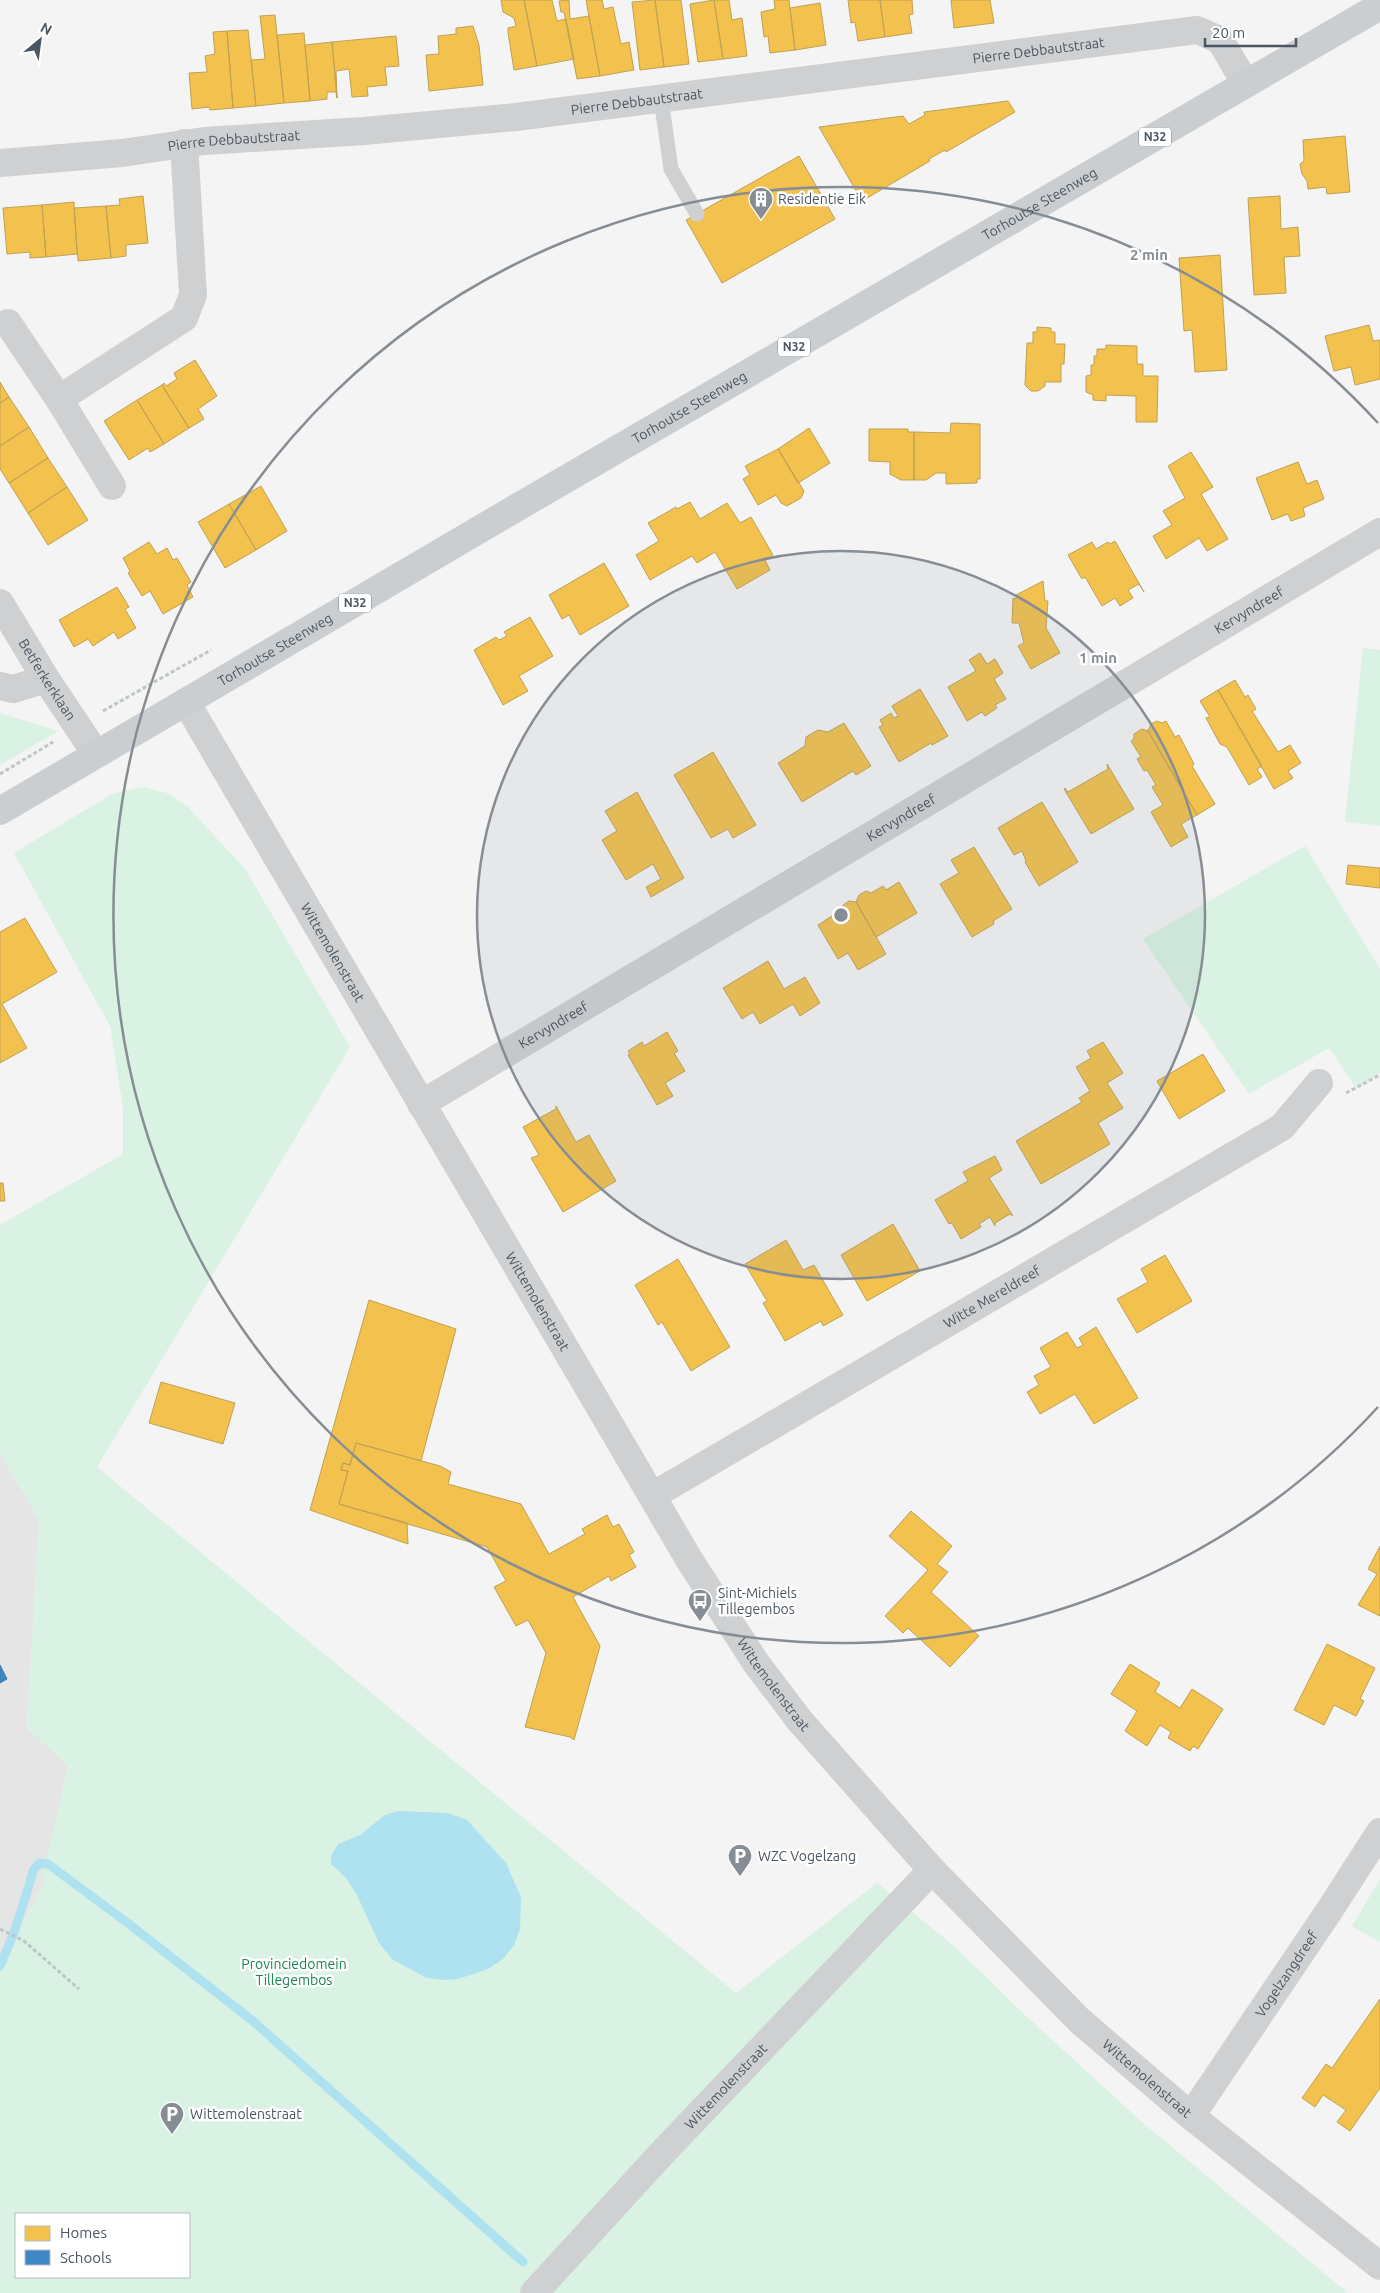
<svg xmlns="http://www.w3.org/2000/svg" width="1380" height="2293" font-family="Ubuntu,sans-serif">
  <rect width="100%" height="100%" fill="#f4f4f4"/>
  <path fill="#e6e5e6" d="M 0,1452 L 39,1520 L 27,1727 L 68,1766 L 44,1885 L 0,1960 Z"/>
  <path fill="#d9f2e3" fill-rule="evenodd" d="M 1363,648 L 1380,650 L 1380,826 L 1345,822 Z
    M 0,713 L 58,731 L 0,765 Z
    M 142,787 L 167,793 L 187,806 L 245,869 L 350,1047 L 97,1467 L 736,1993 L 877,1883 L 954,1946 L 1024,2014 L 1143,2123 L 1348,2293 L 0,2293 L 0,1960 L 44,1885 L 43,1874 L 68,1766 L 27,1728 L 39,1520 L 0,1452 L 0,1225 L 123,1154 L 123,1107 L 110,1026 L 14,853 L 112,794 ZM 16,2214 L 189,2214 L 189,2277 L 16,2277 Z
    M 1305,846 L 1380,969 L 1380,1073 L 1356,1088 L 1329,1048 L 1249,1094 L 1143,939 Z
    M 1380,1879 L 1380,1942 L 1352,1926 Z"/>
  <path fill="#aee2f0" d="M 398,1811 L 448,1813 L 467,1820 L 506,1863 L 521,1897 L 520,1929 L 514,1945 L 503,1959 L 488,1969 L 458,1979 L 446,1980 L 427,1978 L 393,1960 L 379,1943 L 356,1893 L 345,1877 L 331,1864 L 331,1856 L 338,1844 L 360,1835 L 385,1815 Z"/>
  <path fill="#f2c14e" stroke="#c0a154" d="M 501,0 L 524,0 L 537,66 L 514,70 L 508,33 L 508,28 L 516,26 L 514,18 L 503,12 Z
    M 524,0 L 552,0 L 557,21 L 566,19 L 574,59 L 537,66 Z
    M 569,0 L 570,19 L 589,16 L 600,76 L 577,79 L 564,12 L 561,12 L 559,1 Z
    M 586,0 L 602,0 L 604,9 L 613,7 L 621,44 L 629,42 L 634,70 L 600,76 Z
    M 655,0 L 664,67 L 640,70 L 632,2 Z
    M 655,0 L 681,0 L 689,64 L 664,67 Z
    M 714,0 L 723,59 L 698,62 L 690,4 Z
    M 714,0 L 729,0 L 732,20 L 742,18 L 747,56 L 723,59 Z
    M 774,0 L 789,0 L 795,50 L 770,53 L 768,36 L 764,37 L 761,12 L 775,9 Z
    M 848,0 L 880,0 L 885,37 L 858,41 L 855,22 L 851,23 Z
    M 880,0 L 912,0 L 913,14 L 909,15 L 912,33 L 885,37 Z
    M 951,0 L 990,0 L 994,23 L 954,28 Z
    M 820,3 L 826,45 L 795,50 L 790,8 Z
    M 275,15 L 284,103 L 256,106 L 251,60 L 265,59 L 260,16 Z
    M 473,26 L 479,45 L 483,85 L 429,91 L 426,55 L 439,54 L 438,36 L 456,34 L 456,28 Z
    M 248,30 L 256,106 L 233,108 L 227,31 Z
    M 227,31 L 233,108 L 210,110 L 209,107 L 192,109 L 189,73 L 207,72 L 205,56 L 215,54 L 213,32 Z
    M 304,33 L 310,101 L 284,103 L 277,35 Z
    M 396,36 L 399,66 L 385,67 L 387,85 L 367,87 L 368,96 L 352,97 L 349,69 L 336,71 L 337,98 L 332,42 Z
    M 332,42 L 337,98 L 336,92 L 327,92 L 327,99 L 310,101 L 305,45 Z
    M 1008,101 L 1015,112 L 946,152 L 945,150 L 929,159 L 930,161 L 862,201 L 819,127 L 903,116 L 909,124 L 925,115 L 924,112 Z
    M 1345,136 L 1350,192 L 1327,194 L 1326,187 L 1308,189 L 1307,181 L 1302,174 L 1300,164 L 1304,161 L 1303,140 Z
    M 799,156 L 835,219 L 722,283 L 686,220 Z
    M 143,196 L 148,243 L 126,245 L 126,256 L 111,258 L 106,206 L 120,205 L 119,199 Z
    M 1280,196 L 1281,229 L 1298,227 L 1300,256 L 1284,257 L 1286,293 L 1254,295 L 1248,198 Z
    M 74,202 L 77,254 L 46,257 L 42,205 Z
    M 42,205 L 46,257 L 30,258 L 30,252 L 7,254 L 3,208 Z
    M 106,206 L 111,258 L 78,261 L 74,208 Z
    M 1220,255 L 1227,370 L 1195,372 L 1192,330 L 1184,331 L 1179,258 Z
    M 1369,325 L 1373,341 L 1380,340 L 1380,379 L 1355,385 L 1351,367 L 1334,371 L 1325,336 Z
    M 1037,327 L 1051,328 L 1051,332 L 1055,332 L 1055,344 L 1065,344 L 1064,364 L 1061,364 L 1061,382 L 1045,382 L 1045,386 L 1038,391 L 1031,391 L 1025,385 L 1027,343 L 1033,343 L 1033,332 L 1037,332 Z
    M 1106,345 L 1137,346 L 1137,364 L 1143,364 L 1143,376 L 1158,376 L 1157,422 L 1136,422 L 1136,396 L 1106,395 L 1106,401 L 1093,400 L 1093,395 L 1086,392 L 1086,376 L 1091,375 L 1091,365 L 1094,365 L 1094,356 L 1097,356 L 1097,349 L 1106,349 Z
    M 195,360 L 217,396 L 198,409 L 204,419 L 189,428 L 162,385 L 164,383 L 166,386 L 177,379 L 174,373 Z
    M 0,382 L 9,397 L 0,403 Z
    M 162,385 L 189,428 L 164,444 L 137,400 Z
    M 9,397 L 29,427 L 0,446 L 0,403 Z
    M 137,400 L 164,444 L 150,452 L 148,448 L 129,460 L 104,421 Z
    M 951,423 L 980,424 L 980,479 L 977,479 L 977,483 L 946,484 L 946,473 L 936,473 L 926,480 L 914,480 L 914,432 L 950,433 Z
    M 29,427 L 48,458 L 9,483 L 0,469 L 0,446 Z
    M 809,428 L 830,463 L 798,483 L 778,449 Z
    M 869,429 L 908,429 L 908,432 L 914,432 L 914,480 L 901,480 L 890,474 L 890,462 L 869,461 Z
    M 778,449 L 804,491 L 801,498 L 787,506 L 781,503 L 776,495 L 758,505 L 743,479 L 750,475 L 745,466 Z
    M 1191,452 L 1213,487 L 1201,494 L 1228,539 L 1207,551 L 1199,538 L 1166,559 L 1153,536 L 1172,525 L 1163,511 L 1185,498 L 1168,466 Z
    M 48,458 L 67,487 L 28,513 L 9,483 Z
    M 1298,462 L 1307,484 L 1317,480 L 1324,499 L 1303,508 L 1305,516 L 1291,521 L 1288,514 L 1272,520 L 1256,478 Z
    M 261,486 L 287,531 L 256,550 L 229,504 Z
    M 67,487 L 88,520 L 48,545 L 28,513 Z
    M 690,502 L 700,519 L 727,503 L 740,523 L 751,517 L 773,555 L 765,560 L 770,570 L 737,589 L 715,552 L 697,563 L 692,556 L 650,580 L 636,555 L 659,541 L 648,523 L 676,507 L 677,509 Z
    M 229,504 L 256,550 L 225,568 L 198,522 Z
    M 1115,541 L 1144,592 L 1139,584 L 1128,590 L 1133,598 L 1120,606 L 1115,598 L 1102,606 L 1085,577 L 1082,579 L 1068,555 L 1092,542 L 1096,549 L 1108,542 L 1110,544 Z
    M 149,542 L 157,554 L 167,548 L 173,560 L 177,558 L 191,582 L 187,585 L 193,597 L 163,614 L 150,591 L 142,596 L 128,573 L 130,571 L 123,558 Z
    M 604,563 L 629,606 L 580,635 L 569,615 L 562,619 L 549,595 Z
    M 1043,581 L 1045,601 L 1048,601 L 1046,628 L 1060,653 L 1031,669 L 1018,646 L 1024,643 L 1019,623 L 1012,623 L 1013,598 L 1016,599 L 1016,595 Z
    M 117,587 L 129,607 L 125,609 L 136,628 L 118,639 L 114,632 L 93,646 L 88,639 L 74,647 L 59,620 Z
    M 530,617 L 553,656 L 519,676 L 528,691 L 503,705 L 474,650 L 496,637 L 499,640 L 507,636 L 504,632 Z
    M 980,653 L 987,664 L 995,659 L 1003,673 L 994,679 L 1006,699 L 995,705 L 997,708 L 985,716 L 982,712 L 967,721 L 948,687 L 976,671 L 969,660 Z
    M 1235,680 L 1245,697 L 1248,695 L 1256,709 L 1252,711 L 1278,752 L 1290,745 L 1301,763 L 1288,771 L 1293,778 L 1274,789 L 1218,690 Z
    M 920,689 L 948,736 L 932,745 L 931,743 L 899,762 L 879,727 L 883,725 L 880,720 L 891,713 L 894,718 L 898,716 L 892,706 Z
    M 1218,690 L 1262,766 L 1257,769 L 1262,777 L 1249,785 L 1227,747 L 1220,744 L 1206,718 L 1210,717 L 1200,701 Z
    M 1157,721 L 1162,723 L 1166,721 L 1175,737 L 1179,735 L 1194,764 L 1192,766 L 1215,804 L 1197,815 L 1148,731 L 1151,724 Z
    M 844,723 L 871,766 L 856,775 L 853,771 L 802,802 L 778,763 L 805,746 L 806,737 L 818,730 L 828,732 Z
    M 1142,729 L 1148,731 L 1197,815 L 1181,824 L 1188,837 L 1171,847 L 1151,812 L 1163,805 L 1152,787 L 1156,785 L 1147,770 L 1144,771 L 1137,759 L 1141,757 L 1131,741 L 1134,739 L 1134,734 Z
    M 713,752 L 756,825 L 733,838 L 728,829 L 711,838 L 674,775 Z
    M 1107,764 L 1134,809 L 1091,834 L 1064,789 L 1065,788 L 1068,792 L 1108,769 Z
    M 637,792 L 684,878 L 651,897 L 646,887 L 661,879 L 653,864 L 626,880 L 602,840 L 617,831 L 605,811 Z
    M 1042,802 L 1078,862 L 1039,886 L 1025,862 L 1026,861 L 1022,851 L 1014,855 L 998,828 Z
    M 974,847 L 1012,909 L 993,921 L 994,924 L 972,937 L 940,884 L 959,873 L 951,860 Z
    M 1348,865 L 1380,868 L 1380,888 L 1346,884 Z
    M 899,882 L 917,913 L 876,937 L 856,902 L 859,895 L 866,891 L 871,893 L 883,886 L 886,890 Z
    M 849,901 L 856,902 L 886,954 L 858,970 L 848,953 L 838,959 L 818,925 L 841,910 L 842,906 Z
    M 25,918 L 57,972 L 2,1004 L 27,1048 L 0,1063 L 0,932 Z
    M 768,961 L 784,989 L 805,977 L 820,1003 L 800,1016 L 793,1004 L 760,1024 L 753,1012 L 742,1019 L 723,988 Z
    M 667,1032 L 678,1051 L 674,1053 L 685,1071 L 665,1083 L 673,1096 L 657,1105 L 628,1055 L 630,1054 L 628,1051 L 642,1042 L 644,1046 Z
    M 1103,1042 L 1123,1073 L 1107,1083 L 1123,1108 L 1098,1123 L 1110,1144 L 1041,1184 L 1016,1141 L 1082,1102 L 1079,1098 L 1090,1091 L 1076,1067 L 1091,1058 L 1087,1051 Z
    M 1203,1054 L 1225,1091 L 1179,1119 L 1157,1081 Z
    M 556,1106 L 576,1142 L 589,1135 L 616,1181 L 563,1212 L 531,1158 L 539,1155 L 523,1127 L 556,1109 Z
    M 995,1156 L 1002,1170 L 989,1178 L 1013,1216 L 1010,1214 L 995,1223 L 995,1226 L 990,1217 L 979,1224 L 981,1227 L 961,1239 L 952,1223 L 949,1224 L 935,1200 L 968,1181 L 963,1172 Z
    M 0,1183 L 3,1183 L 5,1201 L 0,1201 Z
    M 893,1224 L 920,1271 L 867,1301 L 841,1255 Z
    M 786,1240 L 803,1270 L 814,1265 L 843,1315 L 823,1326 L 821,1321 L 785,1341 L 763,1303 L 767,1301 L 745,1264 Z
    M 1165,1255 L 1192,1301 L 1137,1333 L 1117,1299 L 1148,1282 L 1141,1269 Z
    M 678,1259 L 730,1347 L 691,1371 L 662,1322 L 658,1325 L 635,1285 Z
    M 369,1300 L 456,1329 L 421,1461 L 356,1443 L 350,1465 L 343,1463 L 341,1470 L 348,1471 L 339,1504 L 407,1523 L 408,1544 L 310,1510 Z
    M 1096,1327 L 1138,1398 L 1094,1424 L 1075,1394 L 1040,1414 L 1027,1392 L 1039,1385 L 1034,1376 L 1051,1367 L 1040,1348 L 1067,1332 L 1077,1348 L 1083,1345 L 1079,1338 Z
    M 161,1382 L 235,1403 L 223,1444 L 149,1423 Z
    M 356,1443 L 440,1466 L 451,1472 L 448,1484 L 521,1504 L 549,1554 L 585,1534 L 582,1529 L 607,1515 L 613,1527 L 619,1524 L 634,1552 L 629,1555 L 636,1567 L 611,1581 L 609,1576 L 573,1597 L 600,1646 L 574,1740 L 570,1737 L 525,1727 L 546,1653 L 528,1620 L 516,1626 L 494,1587 L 506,1581 L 487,1547 L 339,1504 L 348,1471 L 341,1470 L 343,1463 L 350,1465 Z
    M 911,1511 L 952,1546 L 937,1564 L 948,1572 L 931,1592 L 979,1636 L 950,1667 L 908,1628 L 903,1633 L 885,1616 L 928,1570 L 889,1536 Z
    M 1380,1546 L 1380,1616 L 1358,1605 L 1377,1574 L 1368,1569 Z
    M 1327,1644 L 1375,1668 L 1360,1699 L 1364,1701 L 1356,1716 L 1334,1705 L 1324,1725 L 1294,1710 Z
    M 1130,1664 L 1160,1683 L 1155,1692 L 1180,1708 L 1192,1689 L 1223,1709 L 1198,1749 L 1193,1746 L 1190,1751 L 1168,1738 L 1171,1732 L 1160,1725 L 1147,1746 L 1125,1731 L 1137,1711 L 1111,1694 Z
    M 1380,1999 L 1380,2088 L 1350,2131 L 1337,2122 L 1346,2110 L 1323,2095 L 1315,2107 L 1302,2098 L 1326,2064 L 1332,2068 Z"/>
  <path fill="#3f88c5" stroke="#4279a7" d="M 0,1665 L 7,1679 L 0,1683 Z"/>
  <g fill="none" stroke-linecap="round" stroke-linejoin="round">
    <path stroke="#aee2f0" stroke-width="9" d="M 0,1966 L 14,1933 L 34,1869 L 40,1863 L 48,1864 L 129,1924 L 254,2022 L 523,2262"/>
    <path stroke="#bcc7c4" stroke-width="3" stroke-dasharray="4 2.5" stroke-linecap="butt" d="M 103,711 L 211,650
      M 0,774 L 53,742
      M 1346,1093 L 1380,1075
      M 0,1929 L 24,1941 L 79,1989"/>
    <path stroke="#ced0d2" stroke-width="15" d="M 661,99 L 671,169 L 697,214"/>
    <g stroke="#ced0d2" stroke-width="28">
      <path id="s1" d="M 0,163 L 122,153 L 204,141 L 364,131 L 516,117 L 1197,30 L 1220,40 L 1246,84"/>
      <path d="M 8,323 L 59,399 L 112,486"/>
      <path d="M 59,399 L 184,318 L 193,295 L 184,143"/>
      <path id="s2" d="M 0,603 L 46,679 L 96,754"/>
      <path d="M 0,686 L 13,689 L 46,679"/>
      <path id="s3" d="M 186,702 L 690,1561 L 756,1663 L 800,1721 L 932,1870 L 1080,2021 L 1191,2116 L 1380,2266"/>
      <path id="s4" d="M 421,1104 L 1380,532"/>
      <path id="s5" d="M 652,1496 L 1282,1127 L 1319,1083"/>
      <path id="s6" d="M 1191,2116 L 1329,1911 L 1380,1832"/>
      <path id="s7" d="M 534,2293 L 664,2151 L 932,1870"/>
    </g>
    <path stroke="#caced1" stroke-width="28" id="s8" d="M 0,811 L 523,504 L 1380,6"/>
  </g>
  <circle cx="841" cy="915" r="364" fill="#868d94" fill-opacity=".12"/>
  <g fill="none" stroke="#868d94" stroke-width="2.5">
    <circle cx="841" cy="915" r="364"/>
    <path d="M1378 1407A728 728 0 1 1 1378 423"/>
  </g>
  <defs>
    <symbol id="building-pin" viewBox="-11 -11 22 30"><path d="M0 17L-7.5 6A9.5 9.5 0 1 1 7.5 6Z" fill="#868d94" stroke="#fff"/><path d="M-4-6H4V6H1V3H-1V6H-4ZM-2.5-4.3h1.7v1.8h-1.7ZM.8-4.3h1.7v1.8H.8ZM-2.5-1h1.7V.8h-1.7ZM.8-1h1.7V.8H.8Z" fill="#fff"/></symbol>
    <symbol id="bus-pin" viewBox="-11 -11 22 30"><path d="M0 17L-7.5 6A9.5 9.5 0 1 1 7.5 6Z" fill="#868d94" stroke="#fff"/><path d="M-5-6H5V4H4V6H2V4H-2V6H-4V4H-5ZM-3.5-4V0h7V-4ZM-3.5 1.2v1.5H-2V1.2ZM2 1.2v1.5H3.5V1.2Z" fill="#fff"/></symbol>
    <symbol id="parking-pin" viewBox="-11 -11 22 30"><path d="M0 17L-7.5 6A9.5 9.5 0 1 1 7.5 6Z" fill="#868d94" stroke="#fff"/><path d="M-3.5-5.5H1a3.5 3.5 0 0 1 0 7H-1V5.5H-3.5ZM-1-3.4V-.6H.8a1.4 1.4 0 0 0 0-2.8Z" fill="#fff"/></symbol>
  </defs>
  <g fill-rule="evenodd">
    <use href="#building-pin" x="747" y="185" width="28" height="38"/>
    <use href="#bus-pin" x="686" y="1587" width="28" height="38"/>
    <use href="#parking-pin" x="726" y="1842" width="28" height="38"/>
    <use href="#parking-pin" x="158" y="2100" width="28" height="38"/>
  </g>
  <g text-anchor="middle" stroke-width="5" stroke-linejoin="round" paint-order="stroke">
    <g fill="#fff" stroke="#808990" stroke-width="1">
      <rect x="1139" y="127.5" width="32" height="19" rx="4"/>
      <rect x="778" y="337.5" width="32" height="19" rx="4"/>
      <rect x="339" y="593.5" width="32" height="19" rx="4"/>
    </g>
    <g font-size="12" font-weight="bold" fill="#4a5661">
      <text x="1155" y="141">N32</text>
      <text x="794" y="351">N32</text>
      <text x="355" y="607">N32</text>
    </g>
    <g font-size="14" fill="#4a5661" stroke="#fff">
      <text dy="5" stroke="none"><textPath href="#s1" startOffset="1045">Pierre Debbautstraat</textPath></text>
      <text dy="5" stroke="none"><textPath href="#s1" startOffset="640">Pierre Debbautstraat</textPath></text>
      <text dy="5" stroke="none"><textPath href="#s1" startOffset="235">Pierre Debbautstraat</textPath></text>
      <text dy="5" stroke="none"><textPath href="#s8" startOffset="1204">Torhoutse Steenweg</textPath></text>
      <text dy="5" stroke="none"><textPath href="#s8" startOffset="799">Torhoutse Steenweg</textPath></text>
      <text dy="5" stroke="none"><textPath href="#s4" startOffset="964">Kervyndreef</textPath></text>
      <text dy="5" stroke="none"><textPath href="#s8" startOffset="319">Torhoutse Steenweg</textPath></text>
      <text dy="5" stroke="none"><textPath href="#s2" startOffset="90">Betferkerklaan</textPath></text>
      <text dy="5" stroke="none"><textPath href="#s4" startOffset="559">Kervyndreef</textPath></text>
      <text dy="5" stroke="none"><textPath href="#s3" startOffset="290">Wittemolenstraat</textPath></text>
      <text dy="5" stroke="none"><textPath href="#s4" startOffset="154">Kervyndreef</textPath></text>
      <text dy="5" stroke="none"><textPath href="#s5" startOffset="394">Witte Mereldreef</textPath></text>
      <text dy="5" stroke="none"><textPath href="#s3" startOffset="695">Wittemolenstraat</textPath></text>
      <text dy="5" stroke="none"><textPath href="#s3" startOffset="1145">Wittemolenstraat</textPath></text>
      <text dy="5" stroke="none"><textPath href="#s6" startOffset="171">Vogelzangdreef</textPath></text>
      <text dy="5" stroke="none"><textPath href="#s3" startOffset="1689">Wittemolenstraat</textPath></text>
      <text dy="5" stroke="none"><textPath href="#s7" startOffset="282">Wittemolenstraat</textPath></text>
    </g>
    <g font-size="14" fill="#4a5661" stroke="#fff" text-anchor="start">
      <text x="778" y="204">Residentie Eik</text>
      <text x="718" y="1598">Sint-Michiels<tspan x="718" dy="16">Tillegembos</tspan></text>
      <text x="758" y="1861">WZC Vogelzang</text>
      <text x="190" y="2119">Wittemolenstraat</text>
    </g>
    <g font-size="14" fill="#17864f" stroke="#fff">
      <text x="294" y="1969">Provinciedomein<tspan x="294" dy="16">Tillegembos</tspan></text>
    </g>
  </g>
  <circle cx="841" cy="915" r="8" fill="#868d94" stroke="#fff" stroke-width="2.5"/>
  <g font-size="15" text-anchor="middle" font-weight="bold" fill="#868d94" stroke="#fff" stroke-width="5" stroke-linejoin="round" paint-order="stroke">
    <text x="1149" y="260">2 min</text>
    <text x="1098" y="663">1 min</text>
  </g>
  <rect x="15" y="2213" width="175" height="65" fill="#ffffff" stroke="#b7bbc0"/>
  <rect x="25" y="2226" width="25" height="15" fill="#f2c14e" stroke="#b7bbc0"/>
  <text x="60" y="2238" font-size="15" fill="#4a5661">Homes</text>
  <rect x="25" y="2250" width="25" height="15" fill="#3f88c5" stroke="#b7bbc0"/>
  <text x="60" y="2263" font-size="15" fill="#4a5661">Schools</text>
  <g transform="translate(40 40) rotate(29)" stroke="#ffffff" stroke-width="4" paint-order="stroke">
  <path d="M0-4L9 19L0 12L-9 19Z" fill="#4a5661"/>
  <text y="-8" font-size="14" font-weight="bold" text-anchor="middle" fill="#4a5661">N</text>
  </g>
  <path d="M1205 38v8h91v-8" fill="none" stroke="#4a5661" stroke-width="2.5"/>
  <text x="1212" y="38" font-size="15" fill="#4a5661" stroke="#ffffff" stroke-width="4" paint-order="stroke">20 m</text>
</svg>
